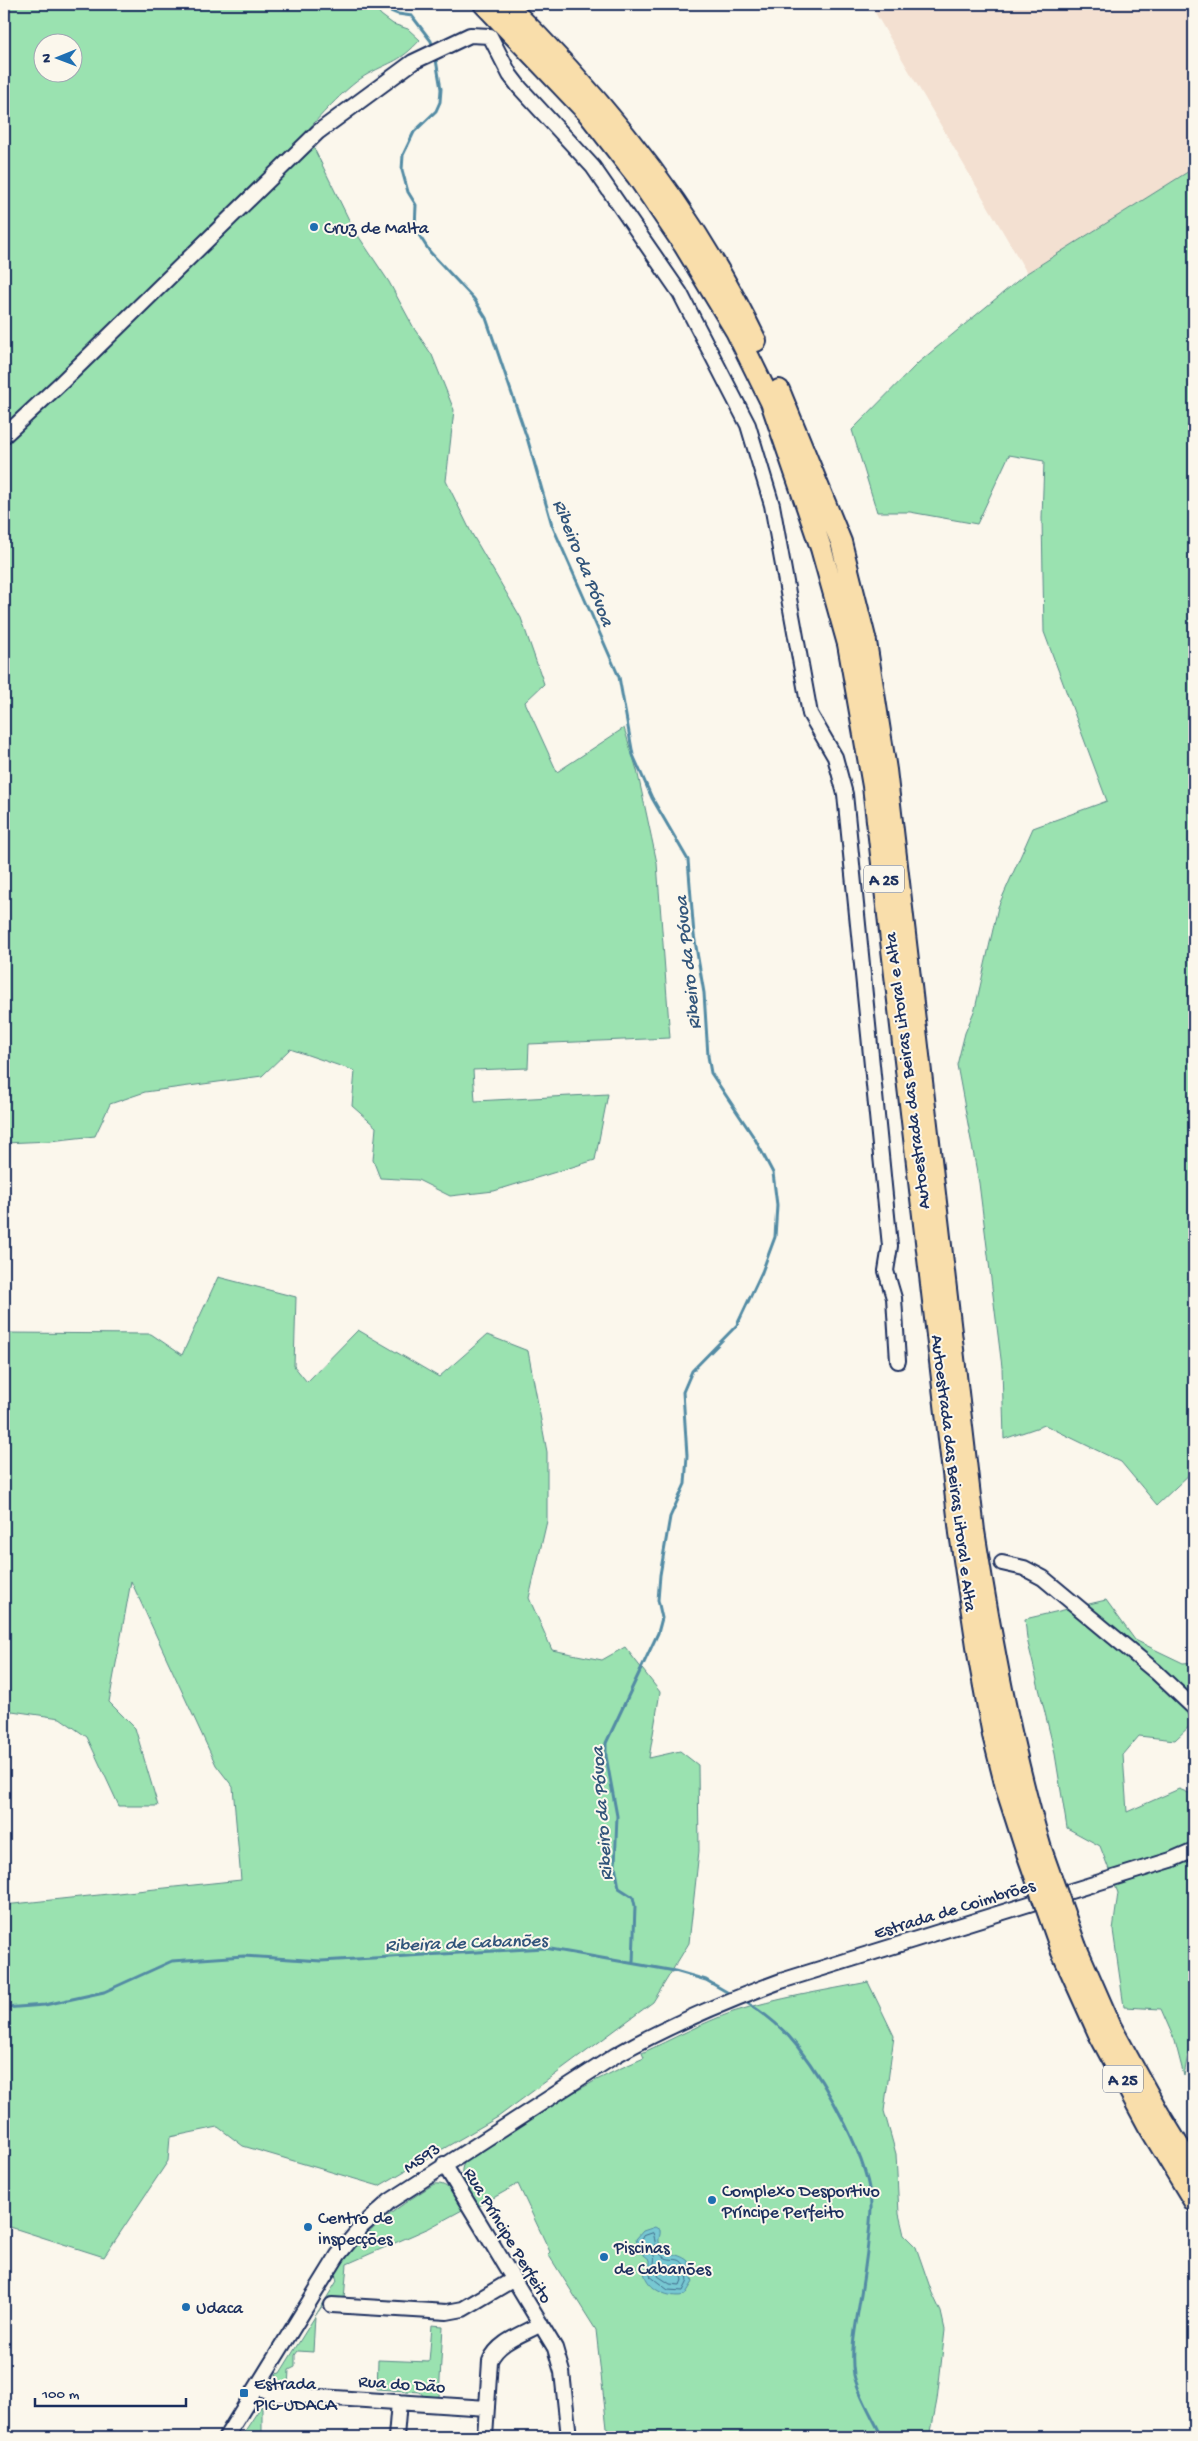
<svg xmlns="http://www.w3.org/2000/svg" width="1198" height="2441" font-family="'Gochi Hand',sans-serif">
  <rect width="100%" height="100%" fill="#fbf7ec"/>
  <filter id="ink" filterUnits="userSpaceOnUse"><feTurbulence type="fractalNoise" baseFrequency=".02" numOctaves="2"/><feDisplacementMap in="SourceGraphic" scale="10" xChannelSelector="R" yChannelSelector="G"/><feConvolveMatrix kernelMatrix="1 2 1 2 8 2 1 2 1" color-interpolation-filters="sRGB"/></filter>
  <g filter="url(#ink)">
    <path fill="#f3e0d1" d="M 870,4 L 1194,4 L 1194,168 L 1027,273 Z"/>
    <path fill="#9ae2b0" stroke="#5a8887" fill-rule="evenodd" d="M 4,4 L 372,4 L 381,15 L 393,24 L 408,29 L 420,40 C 400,62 392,61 368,74 C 348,85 322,114 306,132 L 353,228 L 389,282 L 415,330 L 432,355 L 454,410 L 446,481 L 472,534 L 521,618 L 544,684 L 525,702 L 557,772 L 624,728 L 637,770 L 657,863 L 670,1038 L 529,1044 L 528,1068 L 473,1070 L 475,1101 L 608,1094 L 595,1160 L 494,1191 L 450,1196 L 418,1180 L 380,1178 L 373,1160 L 376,1127 L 352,1106 L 355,1071 L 290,1049 L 262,1076 L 145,1092 L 110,1104 L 95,1136 L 50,1141 L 4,1143 ZM 42,42 L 72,42 L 72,72 L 42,72 Z
      M 1194,168 L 1194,1470 L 1157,1505 L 1121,1462 L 1045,1425 L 1004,1439 L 1002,1367 L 979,1183 L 957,1065 L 965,1033 L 975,1009 L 998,907 L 1033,828 L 1107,801 L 1044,632 L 1042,518 L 1044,461 L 1009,455 L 977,524 L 910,512 L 877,512 L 852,430 L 918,363 L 1027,273 Z
      M 218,1277 L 296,1297 L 294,1366 L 307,1382 L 358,1330 L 439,1377 L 487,1335 L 528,1351 L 547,1452 L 547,1521 L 529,1598 L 552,1650 L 602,1660 L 625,1647 L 660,1692 L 649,1758 L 680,1751 L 698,1765 L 699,1851 L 689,1943 L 653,2002 L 498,2117 L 379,2186 L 243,2146 L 218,2127 L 170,2137 L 168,2161 L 104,2257 L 4,2225 L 4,1905 L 241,1880 L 233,1787 L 216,1765 L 131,1581 L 109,1702 L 135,1728 L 158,1806 L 119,1806 L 87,1737 L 60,1718 L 12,1711 L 4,1723 L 4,1333 L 151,1334 L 182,1355 Z
      M 1106,1600 L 1135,1640 L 1183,1663 L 1194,1662 L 1194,1722 L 1175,1740 L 1139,1736 L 1123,1755 L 1127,1812 L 1179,1789 L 1194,1795 L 1194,2021 L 1184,2076 L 1175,2041 L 1161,2009 L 1124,2007 L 1113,1930 L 1118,1893 L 1100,1846 L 1067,1828 L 1055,1754 L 1027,1639 L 1025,1619 Z
      M 868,1982 L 894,2036 L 884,2111 L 896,2154 L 899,2214 L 904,2235 L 916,2247 L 932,2293 L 941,2312 L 945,2330 L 937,2400 L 930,2437 L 608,2437 L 596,2330 L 548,2254 L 550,2252 L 518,2184 L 479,2206 C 471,2192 454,2176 466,2160 C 525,2122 578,2085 644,2058 L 642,2053 C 672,2039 702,2023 733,2012 C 777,1998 823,1991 868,1982 Z
      M 434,2184 C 450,2182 456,2198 464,2209 L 429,2228 L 347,2264 L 344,2299 L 329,2297 L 315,2316 L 313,2352 L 298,2351 L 295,2355 L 295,2367 L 289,2370 L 288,2388 L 278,2385 L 276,2374 L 280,2373 L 337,2281 L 335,2274 C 363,2232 392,2210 434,2184 Z
      M 432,2325 L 443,2326 L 439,2397 L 424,2397 L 420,2392 L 377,2389 L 378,2360 L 429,2362 Z
      M 262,2405 L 262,2434 L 313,2437 L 241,2437 Z"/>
    <path fill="#77c8d2" stroke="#528ba4" d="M 655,2227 L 660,2230 C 661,2235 658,2238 659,2242 C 661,2257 677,2251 688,2261 L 693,2282 L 685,2295 C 670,2299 647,2290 644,2272 L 650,2265 L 650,2260 L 639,2251 L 636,2239 L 643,2231 Z"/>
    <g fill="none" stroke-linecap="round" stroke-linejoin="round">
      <path stroke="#406c8c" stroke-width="1" d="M 653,2233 C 656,2240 654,2248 661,2255 C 673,2266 684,2248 688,2281 L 683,2291 L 668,2290 L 650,2276 C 662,2243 647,2261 641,2242 L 644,2236 Z
        M 664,2264 L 678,2267 L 682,2280 L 680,2285 L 670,2284 L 658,2276 L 661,2265 Z"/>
      <path stroke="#528ba4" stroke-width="3" d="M 374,4 L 398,14 L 412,16 L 431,41 L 433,48
        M 435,54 L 441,89 L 440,102 L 436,111 L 414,132 L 403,155 L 402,170 L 408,192 L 416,205 L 415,229 L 430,252 L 474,299 L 486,318 L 528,441 L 552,525 L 619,677 L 633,755 L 652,798 L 688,860 L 694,935 L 704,993 L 708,1056 L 711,1073 L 755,1139 L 773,1173 L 777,1205 L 775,1237 L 762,1272 L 737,1325 L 692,1371 L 683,1392 L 687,1456 L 685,1484 L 670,1517 L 660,1575 L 658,1600 L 662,1618 L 658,1633 L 606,1743 L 606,1756 L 617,1816 L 615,1865 L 619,1888 L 633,1897 L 635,1906 L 633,1963
        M 742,2000 C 762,2011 783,2028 797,2046 C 825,2082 873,2164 871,2210 C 869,2240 865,2270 860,2300 C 856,2325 850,2350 854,2375 C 858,2394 874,2419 882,2437
        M 4,2008 L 45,2005 L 104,1992 L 172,1961 L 244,1956 L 321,1961 L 545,1948 L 675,1971 L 706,1980 L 732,1995"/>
      <defs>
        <path id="minor" d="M 4,436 L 62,382 L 318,132 L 413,62 L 470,35 L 490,36 L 510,75 L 520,88 L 593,167 L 680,293 L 748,425 L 772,505 L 810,714 L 835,757 L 845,794 L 890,1246 L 886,1271 L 894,1298 L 898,1361
          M 1002,1563 L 1024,1568 L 1043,1578 L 1156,1672 L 1194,1708
          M 444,2164 L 555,2348 L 562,2372 L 569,2437
          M 332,2305 L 447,2312 L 463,2309 L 514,2279
          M 257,2387 L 274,2394 L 487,2408
          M 226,2437 L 338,2255 L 362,2226 L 390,2201 L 616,2055 C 669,2025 724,2002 781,1981 L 1171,1860 L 1194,1850
          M 396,2437 L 399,2402
          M 485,2437 L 490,2361 C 498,2341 524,2334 541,2324"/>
        <path id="highway" d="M 484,4 L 587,112 L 637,176 L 684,245 L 736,331 L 771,402 L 821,548 L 848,644 L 873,786 L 960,1533 L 979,1659 L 993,1735 L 1007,1791 L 1027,1853
          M 506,4 C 606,102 696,214 756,341
          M 779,390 L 841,542 L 866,642 L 886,770 L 974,1531 C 991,1638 1010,1744 1041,1849
          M 1076,1947 L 1111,2027 L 1159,2114 L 1194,2171
          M 1062,1952 L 1099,2034 L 1148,2125 L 1194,2201"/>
      </defs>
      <use href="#minor" stroke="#1b2f5e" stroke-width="18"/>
      <use href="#highway" stroke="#1b2f5e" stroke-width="24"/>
      <use href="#minor" stroke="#fbf7ec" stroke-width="14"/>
      <use href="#highway" stroke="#f9deab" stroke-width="20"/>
      <defs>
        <path id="highway-bridge" d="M 1041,1849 L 1076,1947
          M 1027,1853 L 1062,1952"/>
      </defs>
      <use href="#highway-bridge" stroke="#1b2f5e" stroke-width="24" stroke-linecap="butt"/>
      <use href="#highway-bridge" stroke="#f9deab" stroke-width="20"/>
    </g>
  </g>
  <g fill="#1f6fb2" stroke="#fbf7ec" stroke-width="2">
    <circle cx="314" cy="227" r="5"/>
    <circle cx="712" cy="2200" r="5"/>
    <circle cx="308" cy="2227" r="5"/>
    <circle cx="604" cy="2257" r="5"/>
    <circle cx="186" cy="2307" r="5"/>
    <rect x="239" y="2388" width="10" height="10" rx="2.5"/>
  </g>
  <g text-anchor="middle" stroke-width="4" stroke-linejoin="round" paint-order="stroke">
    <g fill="#fbf7ec" stroke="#5e6b89" stroke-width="1">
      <rect x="864" y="865.5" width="40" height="27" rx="4"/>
      <rect x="1103" y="2065.5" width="40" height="27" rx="4"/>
    </g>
    <g font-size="16" font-weight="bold" fill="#1b2f5e">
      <text x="884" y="885">A 25</text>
      <text x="1123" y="2085">A 25</text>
    </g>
    <g font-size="18" fill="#1b2f5e" stroke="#fbf7ec" text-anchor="start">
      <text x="324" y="233">Cruz de Malta</text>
      <text x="722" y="2196">Complexo Desportivo<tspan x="722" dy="21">Príncipe Perfeito</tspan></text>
      <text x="318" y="2223">Centro de<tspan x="318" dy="21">inspecções</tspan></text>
      <text x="614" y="2253">Piscinas<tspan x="614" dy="21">de Cabanões</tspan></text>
      <text x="196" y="2313">Udaca</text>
      <text x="254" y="2389">Estrada<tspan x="254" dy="21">PIC-UDACA</tspan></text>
    </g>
    <g font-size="18" fill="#1b2f5e" stroke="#fbf7ec">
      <text transform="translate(906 1071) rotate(-97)" y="6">Autoestrada das Beiras Litoral e Alta</text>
      <text transform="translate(955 1473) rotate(83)" y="6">Autoestrada das Beiras Litoral e Alta</text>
      <text transform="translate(954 1908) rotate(-17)" y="6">Estrada de Coimbrões</text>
      <text transform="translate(421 2157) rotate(-34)" y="6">M593</text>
      <text transform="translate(509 2235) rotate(59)" y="6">Rua Príncipe Perfeito</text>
      <text transform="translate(402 2383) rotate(4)" y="6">Rua do Dão</text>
    </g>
    <g font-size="19" font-style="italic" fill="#32557b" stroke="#fbf7ec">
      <text transform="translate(585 562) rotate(68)" y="7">Ribeiro da Póvoa</text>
      <text transform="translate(686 963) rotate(-96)" y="7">Ribeiro da Póvoa</text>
      <text transform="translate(600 1814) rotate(-94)" y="7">Ribeiro da Póvoa</text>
      <text transform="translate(466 1941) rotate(-2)" y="7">Ribeira de Cabanões</text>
    </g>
  </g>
  <rect width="1198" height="2441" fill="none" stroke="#fbf7ec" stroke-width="20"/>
  <rect x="10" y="10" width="1178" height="2421" fill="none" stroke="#1b2f5e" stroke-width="2" filter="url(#ink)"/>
  <g transform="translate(58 58) rotate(269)"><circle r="24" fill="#fbf7ec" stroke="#a1a7b3"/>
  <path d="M0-4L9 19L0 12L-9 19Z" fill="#1f6fb2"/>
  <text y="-8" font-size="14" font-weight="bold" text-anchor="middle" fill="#1b2f5e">N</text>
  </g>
  <path d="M35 2398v8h151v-8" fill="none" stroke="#1b2f5e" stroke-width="2.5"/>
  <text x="42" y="2398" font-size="15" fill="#1b2f5e" stroke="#fbf7ec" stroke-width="4" paint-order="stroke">100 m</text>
</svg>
